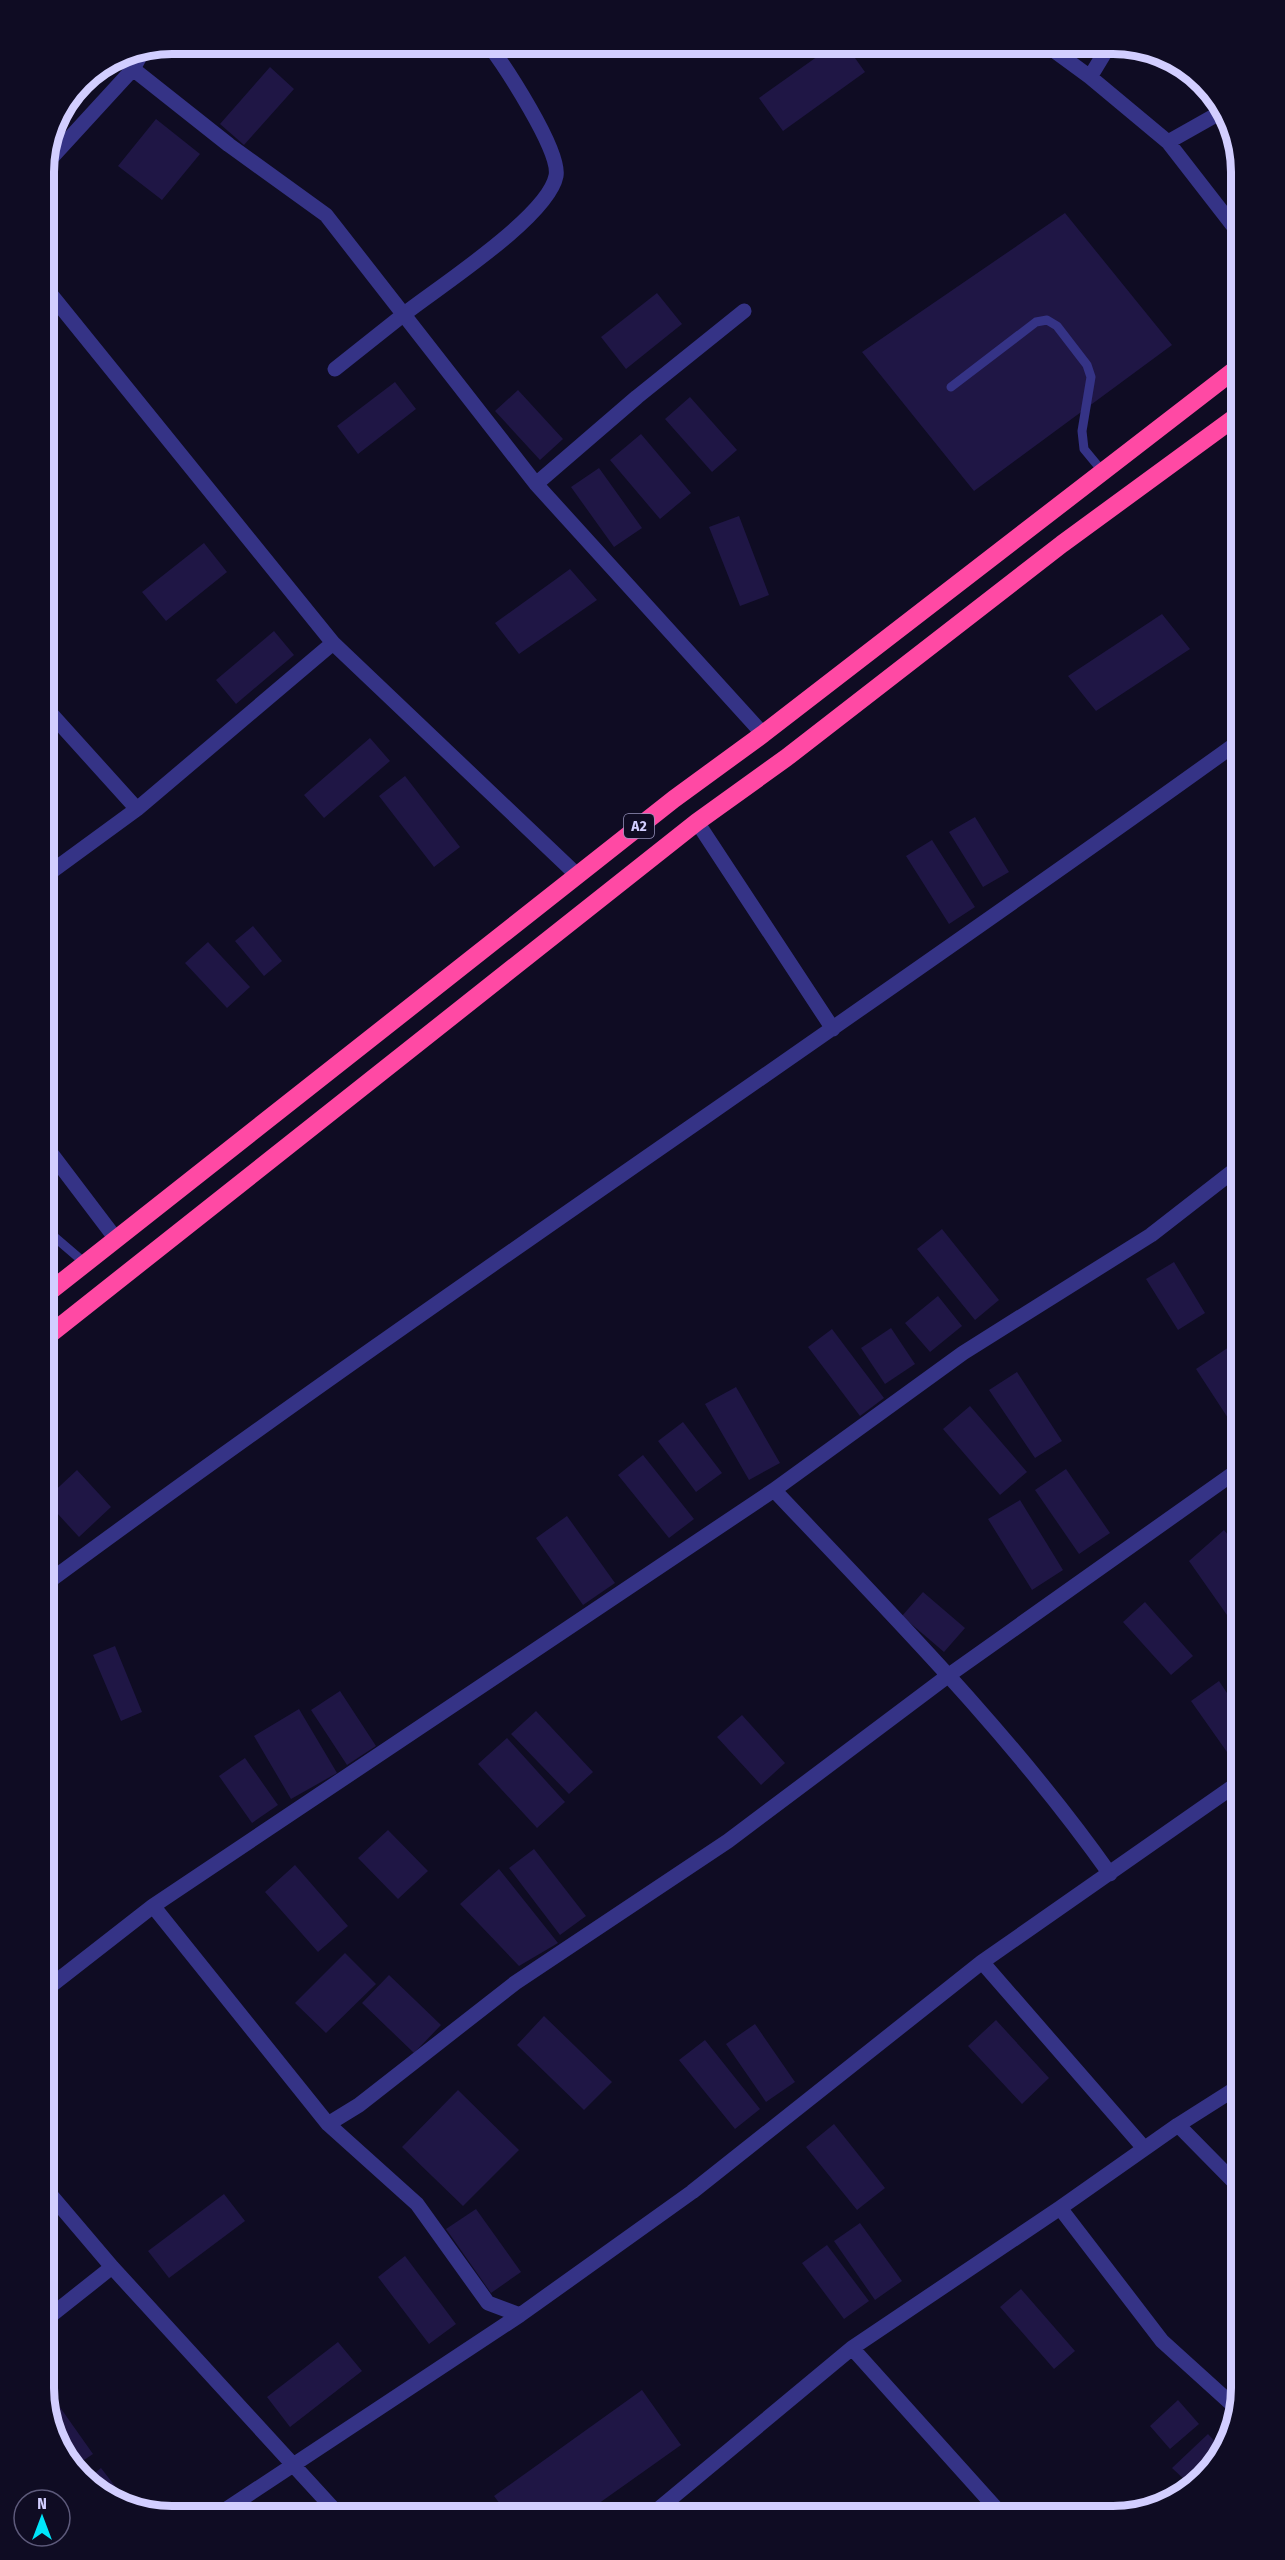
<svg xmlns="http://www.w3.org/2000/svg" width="1285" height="2560" font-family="'Fira Sans Condensed',sans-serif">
  <rect width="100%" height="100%" fill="#0f0c23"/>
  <path fill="#1f1645" d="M 358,44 L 379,44 L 368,54 Z
    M 835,44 L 845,44 L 865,72 L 783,131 L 759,98 Z
    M 270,67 L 294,89 L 244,145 L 220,124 Z
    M 156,119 L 200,154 L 162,200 L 118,166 Z
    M 1065,213 L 1172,345 L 974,491 L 862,352 Z
    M 657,293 L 682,324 L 626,369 L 601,337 Z
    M 44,350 L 55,367 L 44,375 Z
    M 395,382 L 416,409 L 358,454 L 337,426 Z
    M 518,390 L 563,439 L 540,460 L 495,411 Z
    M 690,397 L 737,450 L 712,472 L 665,419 Z
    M 641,434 L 691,493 L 660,519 L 610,460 Z
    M 599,468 L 642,528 L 614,547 L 571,487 Z
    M 739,516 L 769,595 L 740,606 L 709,527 Z
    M 204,543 L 227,572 L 166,621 L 142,592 Z
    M 44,558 L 56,571 L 44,583 Z
    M 570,569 L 597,600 L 519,654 L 495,623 Z
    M 1162,614 L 1190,649 L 1096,711 L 1068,676 Z
    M 274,631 L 294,655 L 236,704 L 216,680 Z
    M 370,738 L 390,761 L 324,818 L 304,795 Z
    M 405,776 L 460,847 L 434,867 L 379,796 Z
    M 975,817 L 1009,872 L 983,887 L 949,832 Z
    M 932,840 L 975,907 L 949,924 L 906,856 Z
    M 253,926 L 282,961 L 264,976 L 235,941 Z
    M 208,942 L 250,987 L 227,1008 L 185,963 Z
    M 942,1229 L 999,1300 L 975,1320 L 917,1249 Z
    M 1174,1262 L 1205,1313 L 1178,1330 L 1146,1279 Z
    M 938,1296 L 962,1326 L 930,1352 L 905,1323 Z
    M 891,1328 L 915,1364 L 885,1384 L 861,1348 Z
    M 832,1329 L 884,1398 L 860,1416 L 808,1347 Z
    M 1229,1347 L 1241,1366 L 1241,1438 L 1196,1369 Z
    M 1017,1372 L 1062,1441 L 1035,1458 L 989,1390 Z
    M 736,1387 L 780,1463 L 749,1480 L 705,1404 Z
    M 970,1406 L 1027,1472 L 1000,1495 L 943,1429 Z
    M 683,1422 L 722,1473 L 696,1492 L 658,1441 Z
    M 643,1455 L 694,1519 L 669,1538 L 618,1475 Z
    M 1066,1469 L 1110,1533 L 1079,1554 L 1035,1490 Z
    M 77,1470 L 111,1507 L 79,1537 L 45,1500 Z
    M 1020,1500 L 1063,1570 L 1032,1590 L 988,1519 Z
    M 567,1516 L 615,1583 L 583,1605 L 536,1538 Z
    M 1224,1530 L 1241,1551 L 1241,1635 L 1189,1561 Z
    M 923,1592 L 965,1628 L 944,1652 L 902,1616 Z
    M 1145,1602 L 1193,1656 L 1171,1675 L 1123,1622 Z
    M 115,1646 L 142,1712 L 121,1721 L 93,1655 Z
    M 1241,1663 L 1241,1688 L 1229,1672 Z
    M 1219,1681 L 1241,1714 L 1241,1767 L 1239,1769 L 1191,1701 Z
    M 340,1691 L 376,1746 L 347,1765 L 311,1710 Z
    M 299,1709 L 337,1773 L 291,1799 L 254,1736 Z
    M 536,1711 L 593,1772 L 569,1794 L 511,1734 Z
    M 742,1715 L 785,1763 L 761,1785 L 717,1737 Z
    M 507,1738 L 565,1802 L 537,1828 L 478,1764 Z
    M 245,1758 L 278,1805 L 252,1823 L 219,1776 Z
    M 388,1830 L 428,1871 L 398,1899 L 358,1858 Z
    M 534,1849 L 586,1916 L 560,1935 L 509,1868 Z
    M 295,1865 L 348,1926 L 318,1952 L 265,1892 Z
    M 499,1869 L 558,1943 L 519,1966 L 460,1904 Z
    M 345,1953 L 376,1984 L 326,2033 L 295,2003 Z
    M 389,1975 L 441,2025 L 414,2053 L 362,2003 Z
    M 544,2016 L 612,2082 L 584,2110 L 517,2045 Z
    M 996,2020 L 1049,2078 L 1022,2104 L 968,2046 Z
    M 755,2024 L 795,2082 L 766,2102 L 726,2044 Z
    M 705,2040 L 760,2109 L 735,2129 L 679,2060 Z
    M 458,2090 L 519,2150 L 463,2206 L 402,2147 Z
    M 834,2124 L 885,2188 L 857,2210 L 806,2147 Z
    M 224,2194 L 245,2221 L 169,2278 L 148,2251 Z
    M 476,2209 L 521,2272 L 491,2293 L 446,2229 Z
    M 860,2223 L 902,2281 L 875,2300 L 834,2241 Z
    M 827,2245 L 869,2301 L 844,2319 L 802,2263 Z
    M 405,2256 L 456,2324 L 429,2344 L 378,2277 Z
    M 1021,2289 L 1075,2351 L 1054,2369 L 1000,2307 Z
    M 338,2342 L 362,2371 L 290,2427 L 267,2397 Z
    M 45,2386 L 93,2454 L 75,2466 L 53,2437 L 44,2388 Z
    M 642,2390 L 681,2445 L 581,2516 L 509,2516 L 494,2496 Z
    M 1178,2400 L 1199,2424 L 1170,2449 L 1150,2426 Z
    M 1208,2434 L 1222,2449 L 1187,2482 L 1172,2468 Z
    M 101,2468 L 128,2503 L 94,2490 L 86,2480 Z"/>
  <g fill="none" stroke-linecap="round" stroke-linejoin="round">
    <path stroke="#353386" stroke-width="9" d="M 951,387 L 1036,322 L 1047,320 L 1057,326 L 1087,365 L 1091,377 L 1082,431 L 1084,449 L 1103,472
      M 44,1228 L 86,1264"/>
    <path stroke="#353386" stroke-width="15" d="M 1045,44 L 1090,77 L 1168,142 L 1241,236
      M 133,69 L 229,145 L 326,215 L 536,484 L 763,734
      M 1090,77 L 1110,44
      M 1168,142 L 1223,111
      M 44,166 L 133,69 L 144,49
      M 44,286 L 333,643 L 576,874
      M 335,369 C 358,351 380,333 403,315 C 437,288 548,217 556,176 C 561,151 504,65 488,44
      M 536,484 L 637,397 L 744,311
      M 44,706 L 137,809
      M 697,822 L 833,1029
      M 44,877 L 137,809 L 333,643
      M 44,1144 L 116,1239
      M 774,1490 C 891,1614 1011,1734 1110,1874
      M 44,1585 C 437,1295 845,1026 1241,740
      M 153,1906 L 328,2124 L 417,2204 L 488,2303 L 520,2315
      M 982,1962 L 1144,2148
      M 44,1991 L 153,1906 L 774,1490 L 963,1353 L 1151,1235 L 1241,1165
      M 328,2124 L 359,2105 L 515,1983 L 728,1841 L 949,1675 L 1241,1468
      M 1178,2125 L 1241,2189
      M 44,2187 L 112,2267 L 340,2516
      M 1060,2208 L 1162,2341 L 1236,2408
      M 44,2321 L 112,2267
      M 852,2348 L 1003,2516
      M 667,2504 L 678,2516
      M 216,2516 L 520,2315 L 692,2192 L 982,1962 L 1241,1781
      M 650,2516 L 852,2348 L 1060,2208 L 1178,2125 L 1241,2085"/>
    <path stroke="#ff49a4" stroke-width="18" d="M 44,1296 L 674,799 L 763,734 L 1241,365
      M 44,1339 L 697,822 L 786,758 L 1062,544 L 1241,413"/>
  </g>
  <g text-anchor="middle" stroke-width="4.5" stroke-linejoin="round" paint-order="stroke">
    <rect fill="#0f0c23" stroke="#9894bd" stroke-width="1.5" x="624" y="814" width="30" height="24" rx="4.5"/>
    <g font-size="15" font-weight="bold" fill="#d2ceff">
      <text x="639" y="831">A2</text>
    </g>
  </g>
  <path d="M0 0H1285V2560H0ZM172 54H1113A118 118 0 0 1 1231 172V2388A118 118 0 0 1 1113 2506H172A118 118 0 0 1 54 2388V172A118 118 0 0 1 172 54Z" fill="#0f0c23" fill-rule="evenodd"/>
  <path fill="none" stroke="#d2ceff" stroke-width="8" d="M172 54H1113A118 118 0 0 1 1231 172V2388A118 118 0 0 1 1113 2506H172A118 118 0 0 1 54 2388V172A118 118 0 0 1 172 54Z"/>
  <g transform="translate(42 2518)"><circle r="28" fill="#0f0c23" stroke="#5d5a7b" stroke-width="1.5"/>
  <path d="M0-4.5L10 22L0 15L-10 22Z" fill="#00e5f9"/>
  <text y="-9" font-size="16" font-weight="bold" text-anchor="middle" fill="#d2ceff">N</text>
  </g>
</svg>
